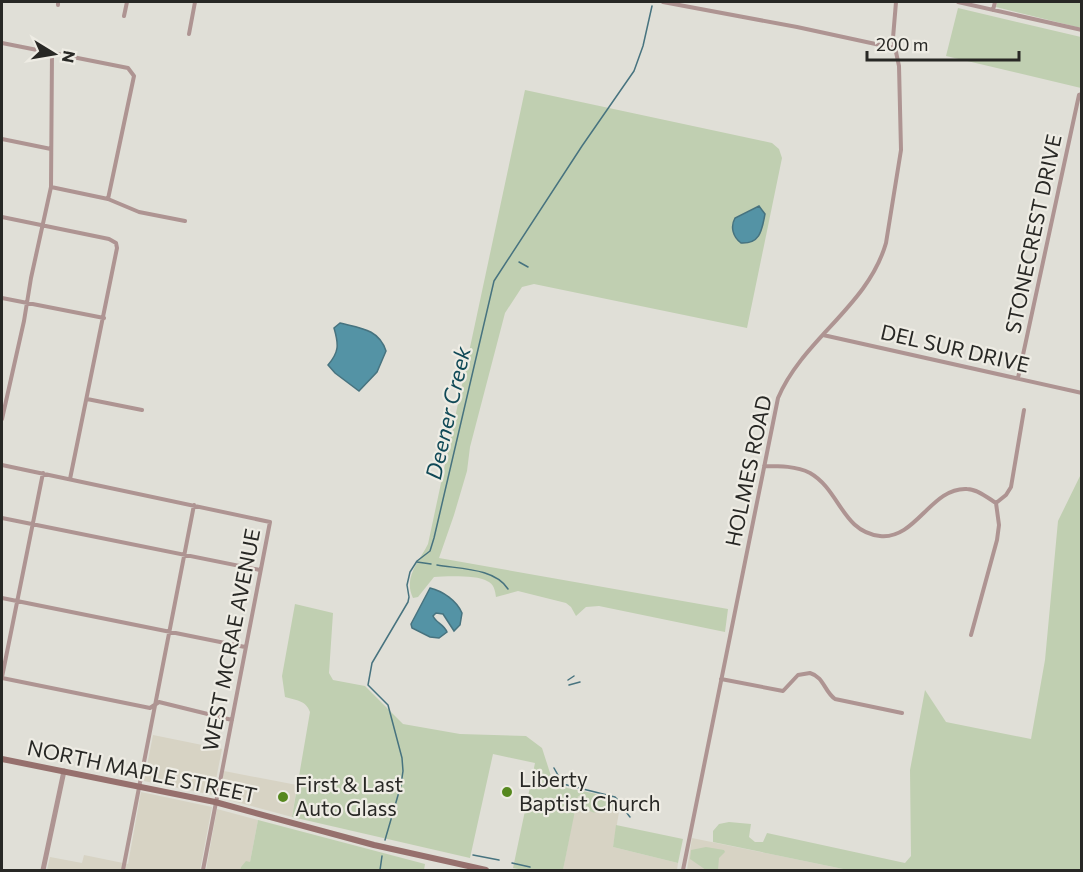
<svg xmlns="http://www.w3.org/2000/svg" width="1083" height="872" font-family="Commissioner,sans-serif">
  <rect width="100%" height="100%" fill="#e0dfd7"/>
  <path fill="#d7d3c4" d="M 153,735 L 222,749 L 213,795 L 144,781 Z
    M 224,771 L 297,785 L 292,817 L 218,797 Z
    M 141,792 L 212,807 L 200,870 L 47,870 L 50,857 L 82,863 L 84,855 L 128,864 Z
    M 577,797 L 620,806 L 613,847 L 678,863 L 677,870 L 563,870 Z
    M 217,809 L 258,820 L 250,862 L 241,867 L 240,870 L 206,870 Z
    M 692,838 L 848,870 L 687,870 Z"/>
  <path fill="#c0cfb1" d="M 997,2 L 1081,2 L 1081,28 L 996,7 Z
    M 958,8 L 1081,37 L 1081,88 L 946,56 Z
    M 525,90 L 772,143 L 779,149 L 782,158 L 747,328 L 534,284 L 522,287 L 505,313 L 470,447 L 467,471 L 454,515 L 439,558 L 728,609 L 725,632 L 599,606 L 586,607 L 576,616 L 571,607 L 566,603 L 518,591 L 496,597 C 495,590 494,584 487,581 C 478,575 446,576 434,577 L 418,597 L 413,598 C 403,577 419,562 428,544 Z
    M 1081,474 L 1081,870 L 848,870 L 713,842 L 713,831 L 719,824 L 729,822 L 751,824 L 749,837 L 755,842 L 763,842 L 767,833 L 905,863 L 911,856 L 910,770 L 925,690 L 946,722 L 1031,739 L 1045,660 L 1058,521 Z
    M 295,604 L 333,613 L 329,673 L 333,680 L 365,686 L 403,724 L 460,734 L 526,736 L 542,748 L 551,776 L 567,788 L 607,796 L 617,802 L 619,805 L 618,811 L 615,812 L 610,807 C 605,808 596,814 592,812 C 586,809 587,808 579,806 L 580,798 L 578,796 L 563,870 L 524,870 L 513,868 L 535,763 L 493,754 L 470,858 L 292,817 L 310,712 C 306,700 295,700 285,697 L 282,676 Z
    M 258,820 L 425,864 L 424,870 L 240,870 L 241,867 L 246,861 L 250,862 Z
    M 616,825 L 683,839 L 678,863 L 613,847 Z
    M 706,847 L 724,850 L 725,852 L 719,858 L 718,870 L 706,870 L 690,859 L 691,850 Z"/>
  <path fill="#5493a5" stroke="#47737f" stroke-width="1.5" d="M 759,206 L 765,214 C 762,229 761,244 741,243 C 733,237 730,227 735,218 Z
    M 340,323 C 360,328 379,329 386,351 L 377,372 L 359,391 L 335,373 L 328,365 C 339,352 339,345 334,328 Z
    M 430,588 C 443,591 457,601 462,613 L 460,625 L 454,631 L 443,614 L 436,613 L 433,616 C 436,623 444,624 447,632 L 439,638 L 430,637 L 412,628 L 411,624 Z"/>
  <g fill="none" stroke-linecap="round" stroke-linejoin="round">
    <path stroke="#47737f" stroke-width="1.5" d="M 519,262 L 528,267
      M 417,562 L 431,564
      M 437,565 C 459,569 495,568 508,589
      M 568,680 L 574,676
      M 569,685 L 580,682
      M 554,768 L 563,784 L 615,797 C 621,802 624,810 630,817
      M 385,840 L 401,785 L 403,771 L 402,758 L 388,705 L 368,685 L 372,663 L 408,602 L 409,597 L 407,585 L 410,572 L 417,561 L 430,551 L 434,538 L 494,281 L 582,146 L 634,71 L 643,46 L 652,6
      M 473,855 L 499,860
      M 512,863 L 530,867
      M 380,870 L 382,856"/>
    <path stroke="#ae9492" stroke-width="4" d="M 663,2 L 797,27 L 894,48
      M 958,2 L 1082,30
      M 58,5 L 58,2
      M 993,10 L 995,2
      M 124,16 L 127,2
      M 189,34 L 195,2
      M 2,43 L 128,68 L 134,76 L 108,199
      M 2,139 L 51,149
      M 51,187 L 108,199 L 139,212 L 185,221
      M 2,217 L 109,239 L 116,243 L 117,248 L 70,479
      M 2,298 L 104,318
      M 823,335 L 1082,393
      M 1018,378 L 1079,95 L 1082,94
      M 87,399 L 142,410
      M 2,419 L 24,321 L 31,278 L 51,187 L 52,53
      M 2,465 L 270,522 L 203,870
      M 764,466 C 780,466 796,466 810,473 C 840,490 842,532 880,536 C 916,540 931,487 967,489 C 977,489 988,498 996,503
      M 2,518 L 260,570
      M 2,598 L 245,647
      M 971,635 L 997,540 L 999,525 L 996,503 L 1006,495 L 1011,487 L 1024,410
      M 2,677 L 43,473
      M 2,678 L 150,708 L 159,702 L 232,720
      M 721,679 L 783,691 L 798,675 L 810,673 C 824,677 824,691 835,699 L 902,713
      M 123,870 L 194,505
      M 683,870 L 778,398 C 803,339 868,306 886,243 L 901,150 L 899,66 L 893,38 L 896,2"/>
    <path stroke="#ae9492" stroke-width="5" d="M 43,870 L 64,771"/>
    <path stroke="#96706d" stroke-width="6" d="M 2,759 L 215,802 L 374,845 L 486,870"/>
  </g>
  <g fill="#56881e" stroke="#eeece4" stroke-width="2">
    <circle cx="507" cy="792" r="6"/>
    <circle cx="283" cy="797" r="6"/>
  </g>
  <g text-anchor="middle" stroke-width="4.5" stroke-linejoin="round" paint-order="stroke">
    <g font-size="21" fill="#282825" stroke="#eeece4">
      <text transform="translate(1034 234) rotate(-78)" y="7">STONECREST DRIVE</text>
      <text transform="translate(955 349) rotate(13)" y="7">DEL SUR DRIVE</text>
      <text transform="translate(749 471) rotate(-78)" y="7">HOLMES ROAD</text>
      <text transform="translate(232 640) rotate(-79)" y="7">WEST MCRAE AVENUE</text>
      <text transform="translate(142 772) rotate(12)" y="7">NORTH MAPLE STREET</text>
    </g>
    <g font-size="21" fill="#282825" stroke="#eeece4" text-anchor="start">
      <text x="519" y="787">Liberty<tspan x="519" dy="24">Baptist Church</tspan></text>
      <text x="295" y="792">First &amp; Last<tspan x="295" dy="24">Auto Glass</tspan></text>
    </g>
    <g font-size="22" font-style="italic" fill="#104957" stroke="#eeece4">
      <text transform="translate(448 413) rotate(-77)" y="8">Deener Creek</text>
    </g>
  </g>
  <rect width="1083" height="872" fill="none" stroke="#282825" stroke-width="6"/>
  <g transform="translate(54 54) rotate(101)" stroke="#eeece4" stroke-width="4.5" paint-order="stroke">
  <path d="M0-4.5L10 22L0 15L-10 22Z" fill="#282825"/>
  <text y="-9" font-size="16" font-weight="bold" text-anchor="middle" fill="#282825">N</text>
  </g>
  <path d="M867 51v9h152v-9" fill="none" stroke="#282825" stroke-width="3"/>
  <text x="876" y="51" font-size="18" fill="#282825" stroke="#eeece4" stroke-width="4.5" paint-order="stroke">200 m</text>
</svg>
